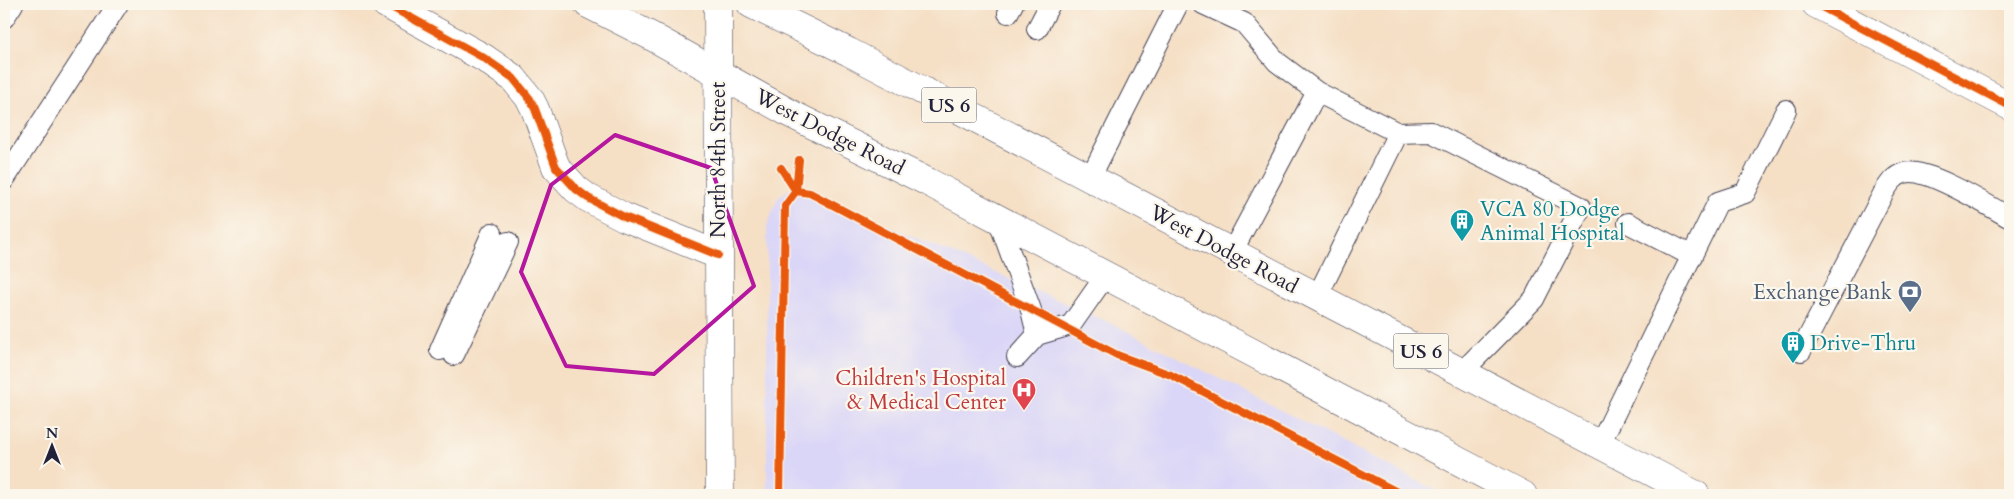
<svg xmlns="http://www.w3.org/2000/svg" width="2014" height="499" font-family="Cardo,serif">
  <rect width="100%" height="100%" fill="#fbf7ec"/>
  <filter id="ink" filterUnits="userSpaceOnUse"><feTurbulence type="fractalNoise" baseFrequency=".02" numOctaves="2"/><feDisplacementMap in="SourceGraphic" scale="10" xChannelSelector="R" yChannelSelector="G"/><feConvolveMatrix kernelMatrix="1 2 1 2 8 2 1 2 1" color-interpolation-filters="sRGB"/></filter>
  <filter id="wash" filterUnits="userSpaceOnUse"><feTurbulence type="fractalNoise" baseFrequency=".0096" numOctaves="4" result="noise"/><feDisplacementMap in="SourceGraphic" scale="20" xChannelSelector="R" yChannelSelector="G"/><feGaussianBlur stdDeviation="1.12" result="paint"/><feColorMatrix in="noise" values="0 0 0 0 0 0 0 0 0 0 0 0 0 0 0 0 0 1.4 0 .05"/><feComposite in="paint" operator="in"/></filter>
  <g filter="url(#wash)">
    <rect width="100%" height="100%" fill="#f5dfc5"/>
    <path fill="#dad6f7" d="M 795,185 L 1117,326 L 1445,495 L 767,495 L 767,226 L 778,197 Z"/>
  </g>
  <g filter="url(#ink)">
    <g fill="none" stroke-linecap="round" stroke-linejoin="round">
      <defs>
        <path id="service" d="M 1203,4 L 1244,23 L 1277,62 L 1317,92
          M 1008,13 L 1013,4
          M 4,18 L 13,4
          M 1037,29 L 1050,4
          M 1090,178 L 1178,4
          M 4,180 L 118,4
          M 998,219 L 1031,310 L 1037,335
          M 1628,223 L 1692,256
          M 1232,252 L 1317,92 L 1398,133 L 1431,132 L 1581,207 L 1534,299 L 1462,372
          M 1317,297 L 1398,133
          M 440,350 L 492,233
          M 1801,351 L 1884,192 C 1889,184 1894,176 1904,173 C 1925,166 1989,206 2010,218
          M 454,355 L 508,242
          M 1017,357 L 1037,335 L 1071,325 L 1106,275
          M 1600,444 L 1718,202 L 1745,193 L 1786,110"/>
        <path id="minor" d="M 386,4 L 484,58 L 513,78 L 530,99 L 535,109 L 556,167 L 576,189 L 588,198 L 624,217 L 718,255
          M 1816,4 L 2010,106"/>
        <path id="secondary" d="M 718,4 L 720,495"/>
        <path id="trunk" d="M 588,4 L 651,36 L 793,115 L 928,182 L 1523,495
          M 751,4 L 849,52 L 1696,495"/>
      </defs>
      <use href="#service" stroke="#423e50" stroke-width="22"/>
      <use href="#minor" stroke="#423e50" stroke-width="29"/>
      <use href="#secondary" stroke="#423e50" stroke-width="29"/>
      <use href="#trunk" stroke="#423e50" stroke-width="29"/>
      <use href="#service" stroke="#fff" stroke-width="20"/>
      <use href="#minor" stroke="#fff" stroke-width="28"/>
      <use href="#secondary" stroke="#fff" stroke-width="28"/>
      <use href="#trunk" stroke="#fff" stroke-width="28"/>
      <defs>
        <path id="cycleway" d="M 386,4 L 484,58 L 513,78 L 530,99 L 535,109 L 556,167 L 576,189 L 588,198 L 624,217 L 718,255
          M 1816,4 L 2010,106
          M 781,168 L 796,191 L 810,193 L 1117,355 L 1171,375 L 1403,495
          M 780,495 L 785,206 L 796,191 L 799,160"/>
      </defs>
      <use href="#cycleway" stroke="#fbf7ec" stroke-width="11"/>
      <use href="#cycleway" stroke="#e8590c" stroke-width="8"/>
    </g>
  </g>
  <path fill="none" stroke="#b5179e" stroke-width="4" stroke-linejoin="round" d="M 615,135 L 711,168 L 754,286 L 654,374 L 566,366 L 521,272 L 551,185 Z"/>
  <defs>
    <symbol id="building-pin" viewBox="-11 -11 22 30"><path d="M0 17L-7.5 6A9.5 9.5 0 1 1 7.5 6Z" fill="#0f9aa8" stroke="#fbf7ec"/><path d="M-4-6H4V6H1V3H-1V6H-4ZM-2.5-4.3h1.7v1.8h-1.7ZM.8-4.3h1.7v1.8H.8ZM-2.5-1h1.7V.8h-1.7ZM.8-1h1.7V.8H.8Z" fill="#fff"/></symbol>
    <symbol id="bank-pin" viewBox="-11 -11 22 30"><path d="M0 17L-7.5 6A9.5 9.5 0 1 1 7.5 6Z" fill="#5c6f8a" stroke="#fbf7ec"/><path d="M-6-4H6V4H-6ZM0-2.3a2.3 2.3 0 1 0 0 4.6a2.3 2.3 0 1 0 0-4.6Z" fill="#fff"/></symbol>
    <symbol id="hospital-pin" viewBox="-11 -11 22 30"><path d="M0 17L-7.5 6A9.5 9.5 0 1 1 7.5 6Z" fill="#e0444e" stroke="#fbf7ec"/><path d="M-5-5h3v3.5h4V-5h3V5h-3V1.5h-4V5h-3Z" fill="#fff"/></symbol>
  </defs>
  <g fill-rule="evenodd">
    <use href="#building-pin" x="1448" y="207" width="28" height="38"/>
    <use href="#bank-pin" x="1896" y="278" width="28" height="38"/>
    <use href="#building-pin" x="1779" y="329" width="28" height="38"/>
    <use href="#hospital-pin" x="1010" y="376" width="28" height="38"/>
  </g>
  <g text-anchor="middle" stroke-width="4.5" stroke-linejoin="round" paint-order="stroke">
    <g fill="#fbf7ec" stroke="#636270" stroke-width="1">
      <rect x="921.5" y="87.5" width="55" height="35" rx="4"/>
      <rect x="1393.5" y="333.5" width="55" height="35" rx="4"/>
    </g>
    <g font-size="20" font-weight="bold" fill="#22223b">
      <text x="949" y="112">US 6</text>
      <text x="1421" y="358">US 6</text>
    </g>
    <g font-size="21" fill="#22223b" stroke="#fbf7ec">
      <text transform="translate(830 132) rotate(27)" y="7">West Dodge Road</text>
      <text transform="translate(718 160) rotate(-90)" y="7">North 84th Street</text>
      <text transform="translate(1224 249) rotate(28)" y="7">West Dodge Road</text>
    </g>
    <g font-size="21" fill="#0d838f" stroke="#fbf7ec" text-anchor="start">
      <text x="1480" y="216">VCA 80 Dodge<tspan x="1480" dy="24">Animal Hospital</tspan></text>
      <text x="1810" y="350">Drive-Thru</text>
    </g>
    <g font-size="21" fill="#4e5e75" stroke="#fbf7ec" text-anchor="end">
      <text x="1892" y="299">Exchange Bank</text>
    </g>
    <g font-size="21" fill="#be3a42" stroke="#fbf7ec" text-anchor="end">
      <text x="1006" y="385">Children's Hospital<tspan x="1006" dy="24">&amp; Medical Center</tspan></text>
    </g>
  </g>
  <rect width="2014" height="499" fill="none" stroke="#fbf7ec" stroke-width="20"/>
  <g transform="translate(52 446)" stroke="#fbf7ec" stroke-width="4" paint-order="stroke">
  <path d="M0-4L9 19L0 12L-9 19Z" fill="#22223b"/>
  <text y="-8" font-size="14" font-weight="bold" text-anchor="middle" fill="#22223b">N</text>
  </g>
</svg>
